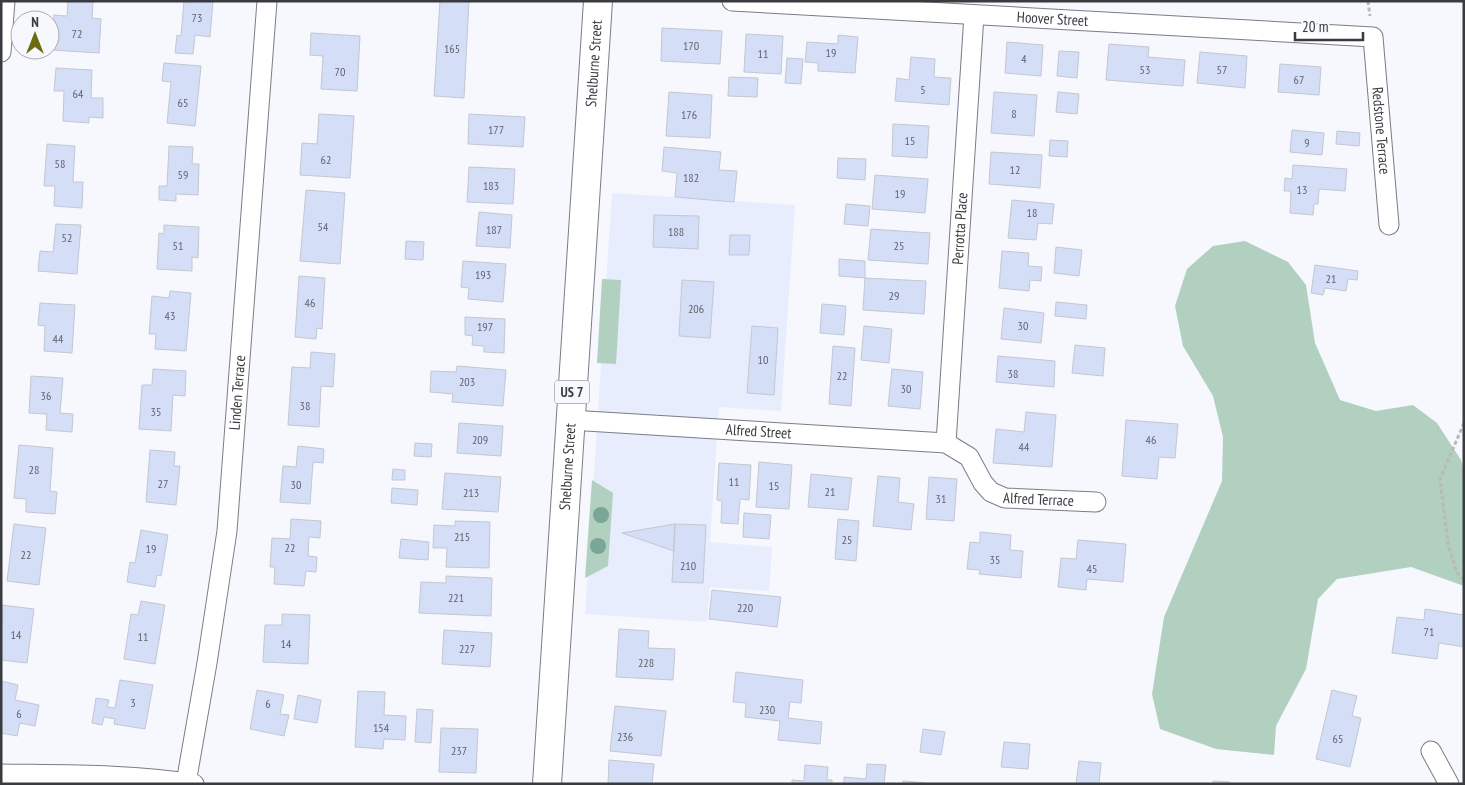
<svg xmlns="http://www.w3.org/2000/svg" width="1465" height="785" font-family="'PT Sans Narrow',sans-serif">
  <rect width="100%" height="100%" fill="#f6f8fd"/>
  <path fill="#e7edfc" d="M 612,193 L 795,205 L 781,411 L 719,407 L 710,542 L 772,547 L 769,591 L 710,587 L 707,622 L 585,614 Z"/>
  <path fill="#b1d0bf" d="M 1245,241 L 1288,262 L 1306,285 L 1315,343 L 1340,400 L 1376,411 L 1413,405 L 1437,423 L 1461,460 L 1464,471 L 1464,586 L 1411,567 L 1337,579 L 1318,599 L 1306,669 L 1276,726 L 1274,755 L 1216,749 L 1160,729 L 1152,694 L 1164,617 L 1222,481 L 1223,437 L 1213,396 L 1183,346 L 1175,306 L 1187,269 L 1213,246 Z
    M 602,279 L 621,280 L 616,364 L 597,363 Z
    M 592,480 L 613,493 L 608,566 L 585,578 Z"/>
  <path fill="#d5def7" stroke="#c3c7d2" d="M 68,1 L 93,1 L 92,18 L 101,19 L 99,53 L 52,50 L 54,15 L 67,16 Z
    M 184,1 L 213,1 L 210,37 L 195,35 L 193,54 L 175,53 L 177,35 L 181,36 Z
    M 440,1 L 469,1 L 464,98 L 434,96 Z
    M 662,28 L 722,31 L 720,64 L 661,61 Z
    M 311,33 L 360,36 L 357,91 L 321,89 L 323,56 L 310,55 Z
    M 746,34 L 783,36 L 781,74 L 744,72 Z
    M 838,35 L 858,37 L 855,73 L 818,71 L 818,63 L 805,62 L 807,42 L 838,44 Z
    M 1007,42 L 1043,45 L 1041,76 L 1005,73 Z
    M 1109,44 L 1149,47 L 1148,57 L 1185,60 L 1183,86 L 1106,80 Z
    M 1059,51 L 1079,52 L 1077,78 L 1057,76 Z
    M 1200,52 L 1247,56 L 1245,88 L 1197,83 Z
    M 911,57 L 935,59 L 934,77 L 951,78 L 949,105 L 895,101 L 897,78 L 909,80 Z
    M 787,58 L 803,59 L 801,84 L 785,83 Z
    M 164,63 L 201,66 L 195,126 L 167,123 L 171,82 L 162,81 Z
    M 1280,64 L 1321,67 L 1319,95 L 1278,92 Z
    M 56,68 L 92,70 L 91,98 L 103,98 L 103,118 L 89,117 L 89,123 L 63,121 L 64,91 L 54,91 Z
    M 729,77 L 758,78 L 757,97 L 728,96 Z
    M 669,92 L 712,95 L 710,138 L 666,136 Z
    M 994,92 L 1037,95 L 1034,136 L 991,133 Z
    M 1058,92 L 1079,94 L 1077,114 L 1056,112 Z
    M 319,114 L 354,116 L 350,178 L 300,175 L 302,143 L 317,144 Z
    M 469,114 L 525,117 L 523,147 L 468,144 Z
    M 893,124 L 929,126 L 927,158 L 892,156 Z
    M 1292,130 L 1324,133 L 1322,155 L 1290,152 Z
    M 1337,131 L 1360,133 L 1359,146 L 1336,144 Z
    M 1050,140 L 1068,141 L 1067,157 L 1049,156 Z
    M 47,144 L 75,146 L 73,182 L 83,182 L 82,208 L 54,206 L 55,186 L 44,186 Z
    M 169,146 L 193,147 L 192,164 L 199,164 L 198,195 L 176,194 L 176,201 L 159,200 L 159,186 L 167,186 Z
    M 664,147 L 721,152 L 719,170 L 737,171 L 734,202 L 675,197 L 677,173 L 662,171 Z
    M 991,152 L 1042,155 L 1040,188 L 989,184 Z
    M 838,158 L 866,159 L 865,180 L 837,178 Z
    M 1293,165 L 1347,169 L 1345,191 L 1319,189 L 1318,204 L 1314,204 L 1313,215 L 1290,213 L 1291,191 L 1284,191 L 1285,178 L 1292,179 Z
    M 469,167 L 515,169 L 513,204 L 467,202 Z
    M 875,175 L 928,179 L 925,213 L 872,209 Z
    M 306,190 L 345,193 L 340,264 L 300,261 Z
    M 1012,200 L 1054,204 L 1052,224 L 1038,223 L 1036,240 L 1008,238 Z
    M 846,204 L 870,206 L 868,226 L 844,224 Z
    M 479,212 L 512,215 L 510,248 L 476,246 Z
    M 654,215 L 699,216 L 698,249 L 653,247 Z
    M 56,224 L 81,225 L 77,274 L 38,271 L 40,251 L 53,252 Z
    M 164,225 L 199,227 L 198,258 L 192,257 L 192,271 L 157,269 L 159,233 L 164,234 Z
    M 871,229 L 930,233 L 928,264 L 868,260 Z
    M 730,235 L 750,235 L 749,255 L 729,255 Z
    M 406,241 L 424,242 L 423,260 L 405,259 Z
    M 1056,247 L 1082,250 L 1079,276 L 1054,273 Z
    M 1002,251 L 1029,253 L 1028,266 L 1042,267 L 1041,281 L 1030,280 L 1029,291 L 999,288 Z
    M 839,259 L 865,261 L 865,278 L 839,276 Z
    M 463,261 L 506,264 L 503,302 L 468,299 L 469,288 L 461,287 Z
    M 1315,265 L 1358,271 L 1357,280 L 1348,279 L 1346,291 L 1325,288 L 1323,295 L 1311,293 Z
    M 299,276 L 325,278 L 322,329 L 317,328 L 316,339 L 295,337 Z
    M 865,278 L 926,281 L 924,314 L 863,310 Z
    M 682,280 L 714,282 L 710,338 L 679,336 Z
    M 170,291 L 191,293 L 186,351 L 155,349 L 156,334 L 149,334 L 152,296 L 169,298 Z
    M 1056,302 L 1087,305 L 1086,319 L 1055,316 Z
    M 40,303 L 75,305 L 72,353 L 44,351 L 45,326 L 38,325 Z
    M 822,304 L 846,306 L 844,335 L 820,333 Z
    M 1004,308 L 1044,313 L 1041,343 L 1001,339 Z
    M 465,317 L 505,319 L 504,353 L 484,352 L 484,346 L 472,345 L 473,336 L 465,335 Z
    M 752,326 L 778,328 L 774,395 L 747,393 Z
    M 864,326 L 892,329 L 889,363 L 861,360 Z
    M 1075,345 L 1105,348 L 1103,376 L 1072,373 Z
    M 833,346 L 855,348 L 851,406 L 829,404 Z
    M 311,352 L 335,354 L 333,387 L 321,386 L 319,427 L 288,425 L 292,367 L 310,368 Z
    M 998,356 L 1055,361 L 1054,387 L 996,382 Z
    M 457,366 L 506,370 L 503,406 L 452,402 L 453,394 L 430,392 L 431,371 L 456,372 Z
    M 153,369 L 186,371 L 185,396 L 173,395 L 171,431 L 139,429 L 142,385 L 152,385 Z
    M 892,369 L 923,372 L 920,409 L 888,406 Z
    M 31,376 L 63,378 L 60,413 L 73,414 L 72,432 L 46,430 L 47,414 L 29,413 Z
    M 1026,412 L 1056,415 L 1052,467 L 993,463 L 996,429 L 1024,432 Z
    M 1126,420 L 1178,424 L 1175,458 L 1159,457 L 1157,479 L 1122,476 Z
    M 459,423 L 503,426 L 501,456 L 457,453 Z
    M 415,443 L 432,444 L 431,457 L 414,456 Z
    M 19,445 L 53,448 L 50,491 L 57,492 L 55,514 L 26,512 L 26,499 L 14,498 Z
    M 298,446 L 324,449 L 323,463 L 313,462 L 310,504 L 280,502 L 283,466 L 296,467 Z
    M 150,450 L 175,452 L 174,466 L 180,466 L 176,505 L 146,502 Z
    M 759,462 L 792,465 L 789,509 L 756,507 Z
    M 719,463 L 751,465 L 749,500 L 740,499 L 738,524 L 721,523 L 722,501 L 717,500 Z
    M 393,469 L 405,470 L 405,480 L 392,480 Z
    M 445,473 L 501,477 L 498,512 L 442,509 Z
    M 811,474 L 852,478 L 848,510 L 808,507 Z
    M 878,476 L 900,478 L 898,502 L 914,504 L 911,530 L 873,526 Z
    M 929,477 L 957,479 L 954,521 L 926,519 Z
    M 392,488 L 418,490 L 417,505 L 391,503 Z
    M 744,513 L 771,515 L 769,539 L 743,537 Z
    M 291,519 L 321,521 L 320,538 L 309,537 L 308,556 L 317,557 L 316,572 L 306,571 L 304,586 L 274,584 L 275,567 L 270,567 L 272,538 L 290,539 Z
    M 838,519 L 859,521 L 856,561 L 835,559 Z
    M 455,521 L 490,522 L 489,568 L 446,567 L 447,548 L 433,548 L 434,525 L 455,526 Z
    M 14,524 L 46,528 L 39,585 L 7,581 Z
    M 675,524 L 706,525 L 703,583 L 672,582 Z
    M 675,524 L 674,551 L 622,533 Z
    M 141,530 L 168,535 L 161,576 L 157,575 L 155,587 L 127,582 L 130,562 L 135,563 Z
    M 980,532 L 1011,535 L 1010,550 L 1023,551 L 1021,578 L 979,574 L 980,570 L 967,569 L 970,542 L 980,543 Z
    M 401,539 L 429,542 L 428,560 L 399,558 Z
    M 1078,540 L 1126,544 L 1123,582 L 1087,579 L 1086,590 L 1058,587 L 1061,558 L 1076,559 Z
    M 446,576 L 492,578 L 491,616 L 419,613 L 421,582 L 446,583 Z
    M 712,590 L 781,597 L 777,627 L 709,619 Z
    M 141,601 L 165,605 L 155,664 L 124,659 L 131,614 L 138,615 Z
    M 2,605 L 34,609 L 27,663 L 1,660 Z
    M 1425,609 L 1464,615 L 1464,647 L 1439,643 L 1437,659 L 1392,653 L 1397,617 L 1424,620 Z
    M 282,614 L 310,615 L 308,664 L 263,662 L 265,625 L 282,625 Z
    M 619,629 L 649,631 L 648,648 L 675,649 L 673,680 L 616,677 Z
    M 444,630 L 492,633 L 490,667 L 442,664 Z
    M 736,672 L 803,680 L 801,703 L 790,702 L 788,718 L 822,722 L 820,744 L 778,740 L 780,721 L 745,717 L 746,703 L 733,702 Z
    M 120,680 L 153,685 L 145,729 L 114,724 L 115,719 L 104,717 L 102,725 L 92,723 L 96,698 L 109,700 L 107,707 L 115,708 Z
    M 1,681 L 18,685 L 15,700 L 39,705 L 35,726 L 20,723 L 17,736 L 1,733 Z
    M 257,690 L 284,695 L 280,714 L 289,715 L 284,736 L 250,729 Z
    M 1332,690 L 1357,696 L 1352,716 L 1361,718 L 1350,767 L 1316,759 Z
    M 358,691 L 385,692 L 384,715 L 406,716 L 405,740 L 384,739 L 383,749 L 355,747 Z
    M 298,695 L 321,700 L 317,723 L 294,719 Z
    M 615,706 L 666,711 L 661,756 L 610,751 Z
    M 417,709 L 433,710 L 431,743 L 415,742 Z
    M 441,728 L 478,729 L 476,773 L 439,772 Z
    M 923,729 L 945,732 L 941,755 L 920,752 Z
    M 1004,742 L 1030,744 L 1028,769 L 1001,767 Z
    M 609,760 L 654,764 L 652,784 L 608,784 Z
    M 1079,761 L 1101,763 L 1099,784 L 1076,784 Z
    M 867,764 L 886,765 L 884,784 L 844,784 L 844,777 L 866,779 Z
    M 805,765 L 828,767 L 827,780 L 832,780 L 832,784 L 792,784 L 792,780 L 804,781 Z
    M 903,781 L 926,783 L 926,784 L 903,784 Z
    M 1213,781 L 1230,782 L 1230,784 L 1213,784 Z"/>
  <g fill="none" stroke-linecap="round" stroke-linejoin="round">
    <defs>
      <g id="street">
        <path id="s1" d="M 732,1 L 1373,37 L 1389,225"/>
        <path d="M 1,52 L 5,1"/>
        <path id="s2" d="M 570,420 L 946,443 L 969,457 L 983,483 L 991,492 L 1005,498 L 1096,502"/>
        <path id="s3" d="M 946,443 L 974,15"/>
        <path d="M 1431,751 L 1449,784"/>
        <path d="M 1,774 C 66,775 130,774 194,784"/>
        <path id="s4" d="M 186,783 L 207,663 L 227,531 L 267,1"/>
      </g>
      <g id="primary">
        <path id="s5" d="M 547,784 L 598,1"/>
      </g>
    </defs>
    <use href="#street" stroke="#797d87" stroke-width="21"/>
    <use href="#primary" stroke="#797d87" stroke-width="30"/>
    <path stroke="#b7b9bd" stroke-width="3" stroke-dasharray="4 2.5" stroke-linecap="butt" d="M 1368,1 L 1370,16
      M 1464,423 L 1440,479 L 1448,544 L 1457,573 L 1464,580"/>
    <use href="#street" stroke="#fff" stroke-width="19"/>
    <use href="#primary" stroke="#fff" stroke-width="28"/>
  </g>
  <g fill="#79a697">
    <circle cx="601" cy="515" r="8"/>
    <circle cx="598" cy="546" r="8"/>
  </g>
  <g text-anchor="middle" stroke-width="4" stroke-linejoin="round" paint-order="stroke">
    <g font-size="12" fill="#60646d">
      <text x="197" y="22">73</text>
      <text x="77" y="38">72</text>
      <text x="691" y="50">170</text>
      <text x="452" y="53">165</text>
      <text x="831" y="57">19</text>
      <text x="763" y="58">11</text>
      <text x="1024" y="63">4</text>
      <text x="1145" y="74">53</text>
      <text x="1222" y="74">57</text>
      <text x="340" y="76">70</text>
      <text x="1299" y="84">67</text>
      <text x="923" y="94">5</text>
      <text x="78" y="98">64</text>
      <text x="183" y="107">65</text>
      <text x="1014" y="118">8</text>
      <text x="689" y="119">176</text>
      <text x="496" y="134">177</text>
      <text x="910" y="145">15</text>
      <text x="1307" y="147">9</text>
      <text x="326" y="164">62</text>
      <text x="60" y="168">58</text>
      <text x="1015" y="174">12</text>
      <text x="183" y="179">59</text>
      <text x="691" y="182">182</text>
      <text x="491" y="190">183</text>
      <text x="1302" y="194">13</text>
      <text x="900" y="198">19</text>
      <text x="1032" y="217">18</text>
      <text x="323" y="231">54</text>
      <text x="494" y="234">187</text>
      <text x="676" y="236">188</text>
      <text x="67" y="242">52</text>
      <text x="178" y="250">51</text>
      <text x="899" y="250">25</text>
      <text x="483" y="279">193</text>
      <text x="1331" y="283">21</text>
      <text x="894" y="300">29</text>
      <text x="310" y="307">46</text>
      <text x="696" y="313">206</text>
      <text x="170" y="320">43</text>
      <text x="1023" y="330">30</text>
      <text x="485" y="331">197</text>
      <text x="58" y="343">44</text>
      <text x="763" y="364">10</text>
      <text x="1013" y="378">38</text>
      <text x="842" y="380">22</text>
      <text x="467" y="386">203</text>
      <text x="906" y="393">30</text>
      <text x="46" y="400">36</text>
      <text x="305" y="410">38</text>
      <text x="156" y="416">35</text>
      <text x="480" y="444">209</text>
      <text x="1151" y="444">46</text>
      <text x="1024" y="451">44</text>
      <text x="34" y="474">28</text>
      <text x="734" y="486">11</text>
      <text x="163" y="488">27</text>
      <text x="296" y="489">30</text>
      <text x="774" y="490">15</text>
      <text x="830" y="496">21</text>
      <text x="471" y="497">213</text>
      <text x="941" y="503">31</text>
      <text x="462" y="541">215</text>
      <text x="847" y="544">25</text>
      <text x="290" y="552">22</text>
      <text x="151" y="553">19</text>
      <text x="26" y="559">22</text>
      <text x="995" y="564">35</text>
      <text x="688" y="570">210</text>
      <text x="1092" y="573">45</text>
      <text x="456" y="602">221</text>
      <text x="745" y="612">220</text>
      <text x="1429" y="636">71</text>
      <text x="16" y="639">14</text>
      <text x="143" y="641">11</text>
      <text x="286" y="648">14</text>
      <text x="467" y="653">227</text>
      <text x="646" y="667">228</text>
      <text x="133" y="707">3</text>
      <text x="268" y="708">6</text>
      <text x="767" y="714">230</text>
      <text x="19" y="718">6</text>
      <text x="381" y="732">154</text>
      <text x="625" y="741">236</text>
      <text x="1338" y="743">65</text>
      <text x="459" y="755">237</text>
    </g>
    <rect fill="#f6f8fd" stroke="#727478" stroke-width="1" x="554.5" y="380.5" width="35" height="23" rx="4"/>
    <g font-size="14" font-weight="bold" fill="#393b3f">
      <text x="572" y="397">US 7</text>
    </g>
    <g font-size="15" fill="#393b3f" stroke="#f6f8fd">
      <text dy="5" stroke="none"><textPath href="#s1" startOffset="321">Hoover Street</textPath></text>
      <text dy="5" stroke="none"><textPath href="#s5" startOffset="722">Shelburne Street</textPath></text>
      <text dy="5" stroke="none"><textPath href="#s1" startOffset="736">Redstone Terrace</textPath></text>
      <text dy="5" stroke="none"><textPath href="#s3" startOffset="215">Perrotta Place</textPath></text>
      <text dy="5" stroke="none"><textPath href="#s4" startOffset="394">Linden Terrace</textPath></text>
      <text dy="5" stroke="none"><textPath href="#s2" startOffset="189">Alfred Street</textPath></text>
      <text dy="5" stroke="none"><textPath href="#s5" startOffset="318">Shelburne Street</textPath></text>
      <text dy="5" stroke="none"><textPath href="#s2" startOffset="494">Alfred Terrace</textPath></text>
    </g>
  </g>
  <rect width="1465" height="785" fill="none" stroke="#393b3f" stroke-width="5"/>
  <g transform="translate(35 35)"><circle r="24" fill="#f6f8fd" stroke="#aaacb1"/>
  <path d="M0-4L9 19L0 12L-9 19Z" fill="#6a6c0d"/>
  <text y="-8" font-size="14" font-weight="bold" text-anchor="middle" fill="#393b3f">N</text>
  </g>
  <path d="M1295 32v8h68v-8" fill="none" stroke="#393b3f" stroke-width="2.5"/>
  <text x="1302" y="32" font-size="15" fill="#393b3f" stroke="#f6f8fd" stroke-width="4" paint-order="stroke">20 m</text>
</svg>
